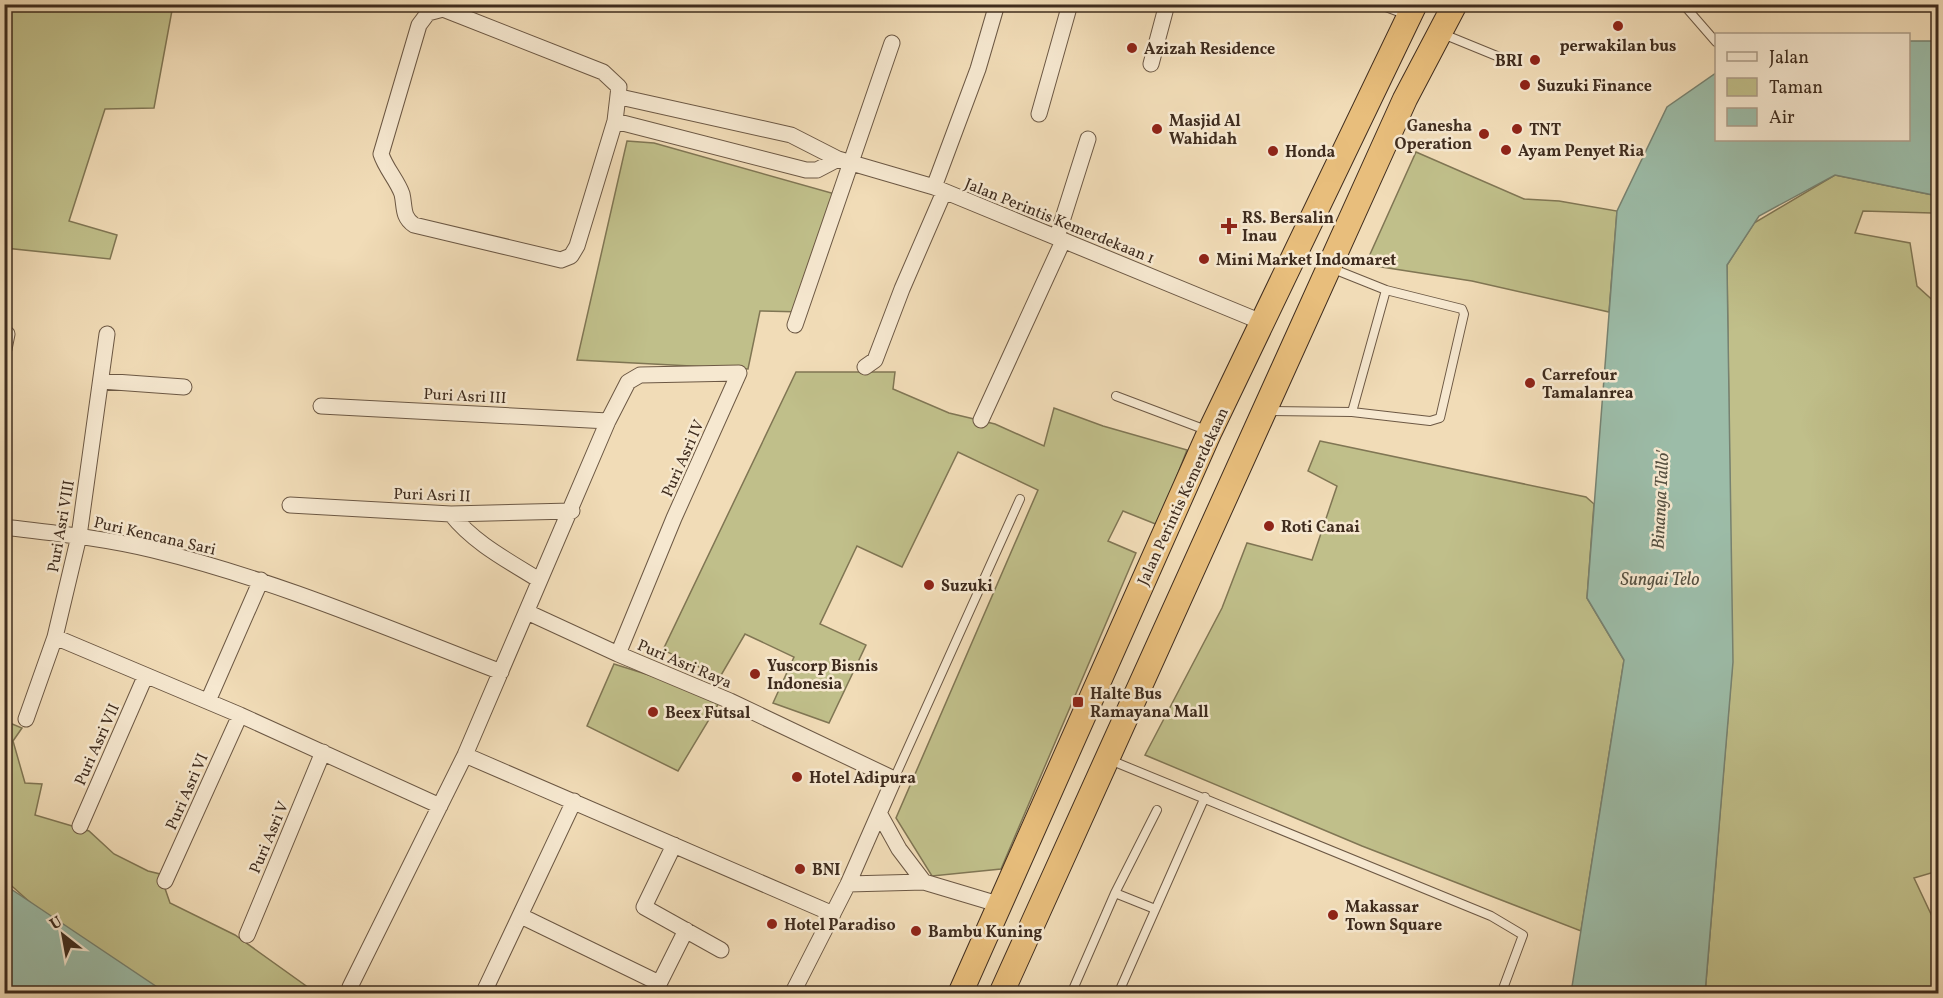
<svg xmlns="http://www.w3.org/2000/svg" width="1943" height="998" font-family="Vollkorn,serif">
  <rect width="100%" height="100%" fill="#f1dcb7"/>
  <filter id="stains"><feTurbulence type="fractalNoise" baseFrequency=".00333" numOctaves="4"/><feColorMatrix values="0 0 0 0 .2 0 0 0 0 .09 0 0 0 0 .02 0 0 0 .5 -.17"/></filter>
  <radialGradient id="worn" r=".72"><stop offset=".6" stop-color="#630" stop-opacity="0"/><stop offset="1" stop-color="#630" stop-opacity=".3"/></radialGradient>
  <path fill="#c0bf8a" stroke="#807654" stroke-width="1.5" d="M 5,4 L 173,5 L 154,108 L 105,109 L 69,221 L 117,235 L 110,259 L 5,248 Z
    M 627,141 L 654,143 L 842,196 L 804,312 L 760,311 L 748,369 L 577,360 Z
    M 1416,152 L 1524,199 L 1559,201 L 1617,211 L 1609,312 L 1472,281 L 1375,266 L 1367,261 Z
    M 1835,175 L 1938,196 L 1938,210 L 1932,213 L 1863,211 L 1855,233 L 1910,243 L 1917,286 L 1938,305 L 1938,871 L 1914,878 L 1938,929 L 1938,993 L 1705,994 L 1732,668 L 1727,265 L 1754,223 Z
    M 796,372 L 895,372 L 893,389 L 949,413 L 995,424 L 1044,446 L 1054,408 L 1103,426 L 1187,450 L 1158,525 L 1123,511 L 1108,541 L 1136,553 L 1001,869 L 932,876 L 896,818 L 1038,490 L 958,452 L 902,567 L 857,546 L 820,624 L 866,645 L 829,723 L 773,703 L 794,657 L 745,634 L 720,677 L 663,650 Z
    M 1320,441 L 1586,497 L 1594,504 L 1587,598 L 1624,660 L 1581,931 L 1362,846 L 1145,755 L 1222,608 L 1247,543 L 1312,560 L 1337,486 L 1308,471 Z
    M 614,664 L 722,698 L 678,771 L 587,726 Z
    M 5,721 L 22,728 L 13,741 L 25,783 L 42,784 L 35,815 L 89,831 L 114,854 L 148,871 L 160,874 L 170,903 L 235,935 L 316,993 L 132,993 L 5,880 Z"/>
  <path fill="#9cbca8" stroke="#778271" stroke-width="1.5" d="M 1909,41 L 1938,41 L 1938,196 L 1835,175 L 1759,216 L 1727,265 L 1733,662 L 1705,993 L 1571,993 L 1624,660 L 1587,598 L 1617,211 L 1667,107 L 1716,73 L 1716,140 L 1908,140 Z
    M 5,885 L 166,993 L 5,993 Z"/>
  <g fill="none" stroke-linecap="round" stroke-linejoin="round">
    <defs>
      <path id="service" d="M 1378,4 L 1407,15
        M 1683,4 L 1716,42
        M 1443,34 L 1509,61
        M 1116,396 L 1206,430
        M 1269,411 L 1352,412 L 1430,421 L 1440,418 L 1464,314 L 1462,309 L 1386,290 L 1331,268
        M 1352,412 L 1386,290
        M 1110,760 L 1491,916 L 1523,935 L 1501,994
        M 894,779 L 1020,499
        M 1115,893 L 1155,909
        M 1071,994 L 1115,893 L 1157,810
        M 1118,994 L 1205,797"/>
      <path id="minor" d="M 443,9 L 603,72 L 619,87 L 615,121 L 577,246 L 571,256 L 561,260 L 414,225 C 402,217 405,207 402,194 C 397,180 386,169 381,154 L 419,25 L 428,13 Z
        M 1151,64 L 1167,4
        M 620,97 L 791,135 L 838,159 L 934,187 L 1264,323
        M 1039,114 L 1070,4
        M 615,121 L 806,170 L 817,170 L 838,159
        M 934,187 L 978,69 L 997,4
        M 1057,237 L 1088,139
        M 795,325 L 892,43
        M 4,349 L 7,334
        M 865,367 L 875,360 L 902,289 L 944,192
        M 101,381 L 184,387
        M 321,406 L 608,421
        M 981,420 L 1063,241
        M 290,505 L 451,514 L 572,511
        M 451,514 C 474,543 507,560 539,580
        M 4,527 C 54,533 104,538 153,550 C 273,579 387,628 501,672
        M 527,612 L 618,654 L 730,701 L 894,779 L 848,884 L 792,994
        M 55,637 L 240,715 L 440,806
        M 208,701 L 261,580
        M 26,719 L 55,637 L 79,536 L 107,334
        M 465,755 L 833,914
        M 879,813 L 899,849 L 924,882
        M 80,826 L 145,677
        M 674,845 L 644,907 L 721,950
        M 165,881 L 240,715
        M 848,884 L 924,882 L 1001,905
        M 521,916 L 659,983
        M 247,935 L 323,752
        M 350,987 L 465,755 L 608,421 L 628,382 L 640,375 L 739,373 L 674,518 L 618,654
        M 483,994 L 574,801
        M 654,994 L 686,930"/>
      <path id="trunk" d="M 960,994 L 1210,431 L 1415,4
        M 1001,994 L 1405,99 L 1455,4"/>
    </defs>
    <use href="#service" stroke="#6c5844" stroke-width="10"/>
    <use href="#minor" stroke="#6c5844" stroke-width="17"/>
    <use href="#trunk" stroke="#3f2c1e" stroke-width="26"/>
    <use href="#service" stroke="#f6e8d0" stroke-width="8"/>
    <use href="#minor" stroke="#f6e8d0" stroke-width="15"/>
    <use href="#trunk" stroke="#e8be7c" stroke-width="24"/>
  </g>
  <g fill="#8f2418" stroke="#f6e8d0" stroke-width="2">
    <circle cx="1618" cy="26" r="6"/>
    <circle cx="1132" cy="48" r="6"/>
    <circle cx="1535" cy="60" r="6"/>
    <circle cx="1525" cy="85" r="6"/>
    <circle cx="1157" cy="129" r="6"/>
    <circle cx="1517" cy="129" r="6"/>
    <circle cx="1484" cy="134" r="6"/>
    <circle cx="1506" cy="150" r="6"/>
    <circle cx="1273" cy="151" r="6"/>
    <path d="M1226 217h6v6h6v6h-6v6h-6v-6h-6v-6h6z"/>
    <circle cx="1204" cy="259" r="6"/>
    <circle cx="1530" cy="383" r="6"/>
    <circle cx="1269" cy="526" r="6"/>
    <circle cx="929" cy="585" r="6"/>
    <circle cx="755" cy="674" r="6"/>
    <rect x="1072" y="696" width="12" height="12" rx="3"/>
    <circle cx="653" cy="712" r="6"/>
    <circle cx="797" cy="777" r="6"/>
    <circle cx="800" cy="869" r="6"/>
    <circle cx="1333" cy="915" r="6"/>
    <circle cx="772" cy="924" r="6"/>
    <circle cx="916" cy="931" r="6"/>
  </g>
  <g text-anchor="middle" stroke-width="5" stroke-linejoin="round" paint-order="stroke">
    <g font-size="16" font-weight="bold" fill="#3f2c1e" stroke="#f6e8d0" text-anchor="start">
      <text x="1618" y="51" text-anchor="middle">perwakilan bus</text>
      <text x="1144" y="54">Azizah Residence</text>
      <text x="1523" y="66" text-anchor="end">BRI</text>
      <text x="1537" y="91">Suzuki Finance</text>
      <text x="1169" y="126">Masjid Al<tspan x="1169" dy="18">Wahidah</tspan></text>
      <text x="1472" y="131" text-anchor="end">Ganesha<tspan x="1472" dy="18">Operation</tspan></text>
      <text x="1529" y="135">TNT</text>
      <text x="1518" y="156">Ayam Penyet Ria</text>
      <text x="1285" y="157">Honda</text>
      <text x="1242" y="223">RS. Bersalin<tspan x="1242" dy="18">Inau</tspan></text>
      <text x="1216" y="265">Mini Market Indomaret</text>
      <text x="1542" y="380">Carrefour<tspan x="1542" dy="18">Tamalanrea</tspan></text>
      <text x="1281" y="532">Roti Canai</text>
      <text x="941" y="591">Suzuki</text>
      <text x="767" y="671">Yuscorp Bisnis<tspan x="767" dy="18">Indonesia</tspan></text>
      <text x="1090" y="699">Halte Bus<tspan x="1090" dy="18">Ramayana Mall</tspan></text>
      <text x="665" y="718">Beex Futsal</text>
      <text x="809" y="783">Hotel Adipura</text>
      <text x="812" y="875">BNI</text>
      <text x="1345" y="912">Makassar<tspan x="1345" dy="18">Town Square</tspan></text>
      <text x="784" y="930">Hotel Paradiso</text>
      <text x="928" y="937">Bambu Kuning</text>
    </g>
    <g font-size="16" fill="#3f2c1e" stroke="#f6e8d0">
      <text transform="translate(1060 220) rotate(22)" y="6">Jalan Perintis Kemerdekaan 1</text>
      <text transform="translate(465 395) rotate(3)" y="6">Puri Asri III</text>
      <text transform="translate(682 458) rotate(-66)" y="6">Puri Asri IV</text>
      <text transform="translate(432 494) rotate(2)" y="6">Puri Asri II</text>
      <text transform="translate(1182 496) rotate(-65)" y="6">Jalan Perintis Kemerdekaan</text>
      <text transform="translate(60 526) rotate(-80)" y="6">Puri Asri VIII</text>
      <text transform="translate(155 535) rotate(13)" y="6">Puri Kencana Sari</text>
      <text transform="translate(685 663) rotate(23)" y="6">Puri Asri Raya</text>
      <text transform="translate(96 744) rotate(-66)" y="6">Puri Asri VII</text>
      <text transform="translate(186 791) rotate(-66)" y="6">Puri Asri VI</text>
      <text transform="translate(268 837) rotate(-67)" y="6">Puri Asri V</text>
    </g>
    <g font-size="18" font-style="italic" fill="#565040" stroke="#f6e8d0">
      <text transform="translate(1660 500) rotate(-87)" y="6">Binanga Tallo'</text>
      <text x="1660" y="585">Sungai Telo</text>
    </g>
  </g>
  <rect width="1943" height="998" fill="none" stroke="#f1dcb7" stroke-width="24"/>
  <rect x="6" y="6" width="1931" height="986" fill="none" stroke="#3f2c1e" stroke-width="3"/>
  <rect x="12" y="12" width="1919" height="974" fill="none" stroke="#3f2c1e" stroke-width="1.5"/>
  <rect x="1715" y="33" width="195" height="108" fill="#f6e8d0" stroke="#ad9d89" stroke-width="1.5"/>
  <rect x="1727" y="52" width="30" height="9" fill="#f6e8d0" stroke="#ad9d89" stroke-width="1.5"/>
  <text x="1769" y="63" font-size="18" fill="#3f2c1e">Jalan</text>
  <rect x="1727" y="78" width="30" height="18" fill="#c0bf8a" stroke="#ad9d89" stroke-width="1.5"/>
  <text x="1769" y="93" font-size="18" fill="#3f2c1e">Taman</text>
  <rect x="1727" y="108" width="30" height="18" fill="#9cbca8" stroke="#ad9d89" stroke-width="1.5"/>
  <text x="1769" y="123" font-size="18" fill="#3f2c1e">Air</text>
  <g transform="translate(63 935) rotate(329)" stroke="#f6e8d0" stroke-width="4.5" paint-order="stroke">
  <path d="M0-4.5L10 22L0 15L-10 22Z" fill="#3f2c1e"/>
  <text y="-9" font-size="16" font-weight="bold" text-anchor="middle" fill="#3f2c1e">U</text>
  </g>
  <rect width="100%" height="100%" filter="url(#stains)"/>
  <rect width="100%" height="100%" fill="url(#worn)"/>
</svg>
